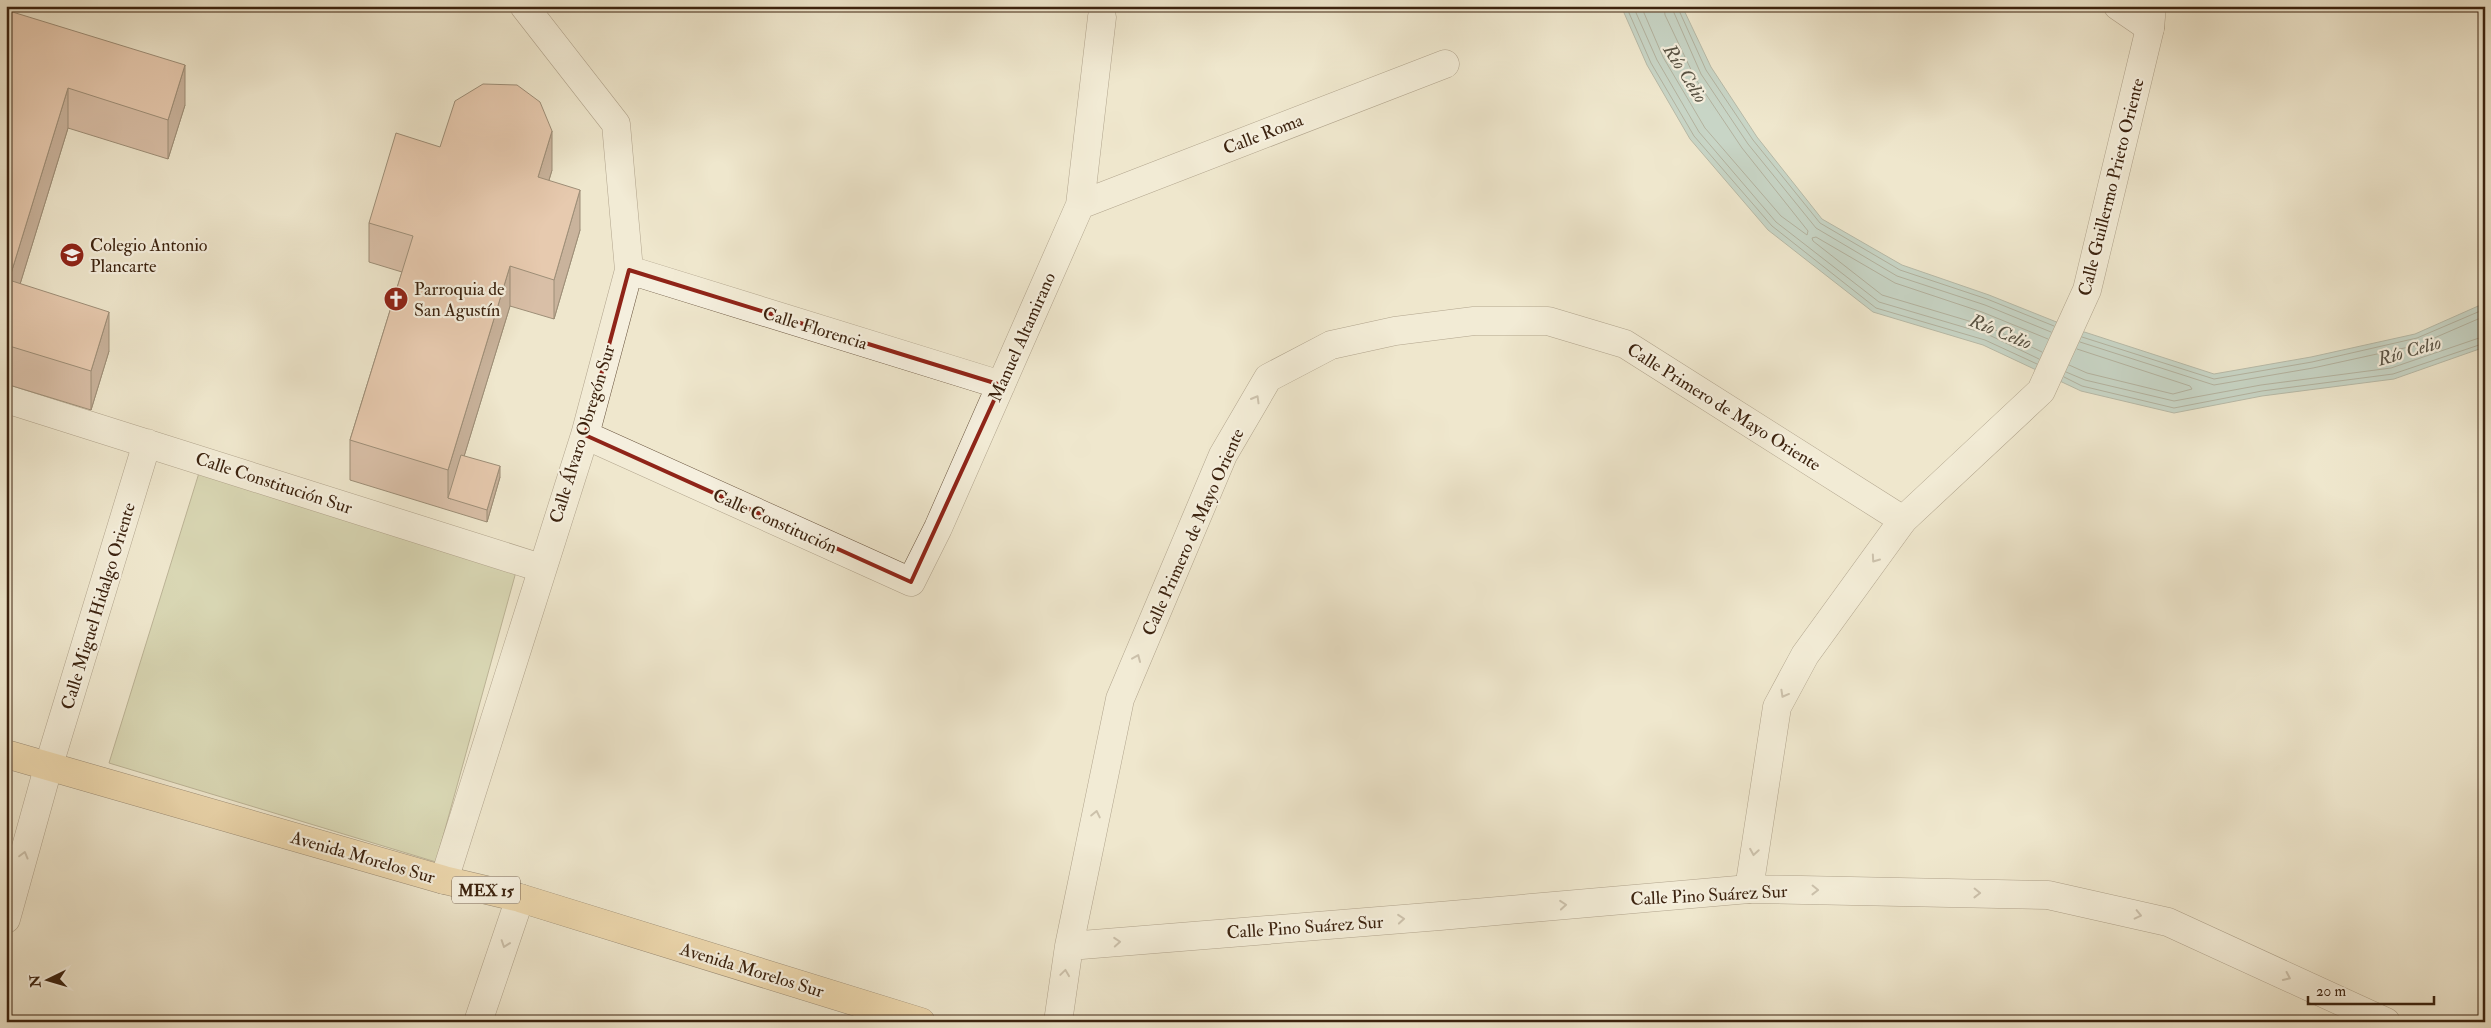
<svg xmlns="http://www.w3.org/2000/svg" width="2491" height="1028" font-family="'IM FELL Double Pica',serif">
  <rect width="100%" height="100%" fill="#efe7cd"/>
  <filter id="stains"><feTurbulence type="fractalNoise" baseFrequency=".004" numOctaves="4"/><feColorMatrix values="0 0 0 0 .2 0 0 0 0 .09 0 0 0 0 .02 0 0 0 .5 -.17"/></filter>
  <radialGradient id="worn" r=".72"><stop offset=".6" stop-color="#630" stop-opacity="0"/><stop offset="1" stop-color="#630" stop-opacity=".3"/></radialGradient>
  <path fill="#bfc494" stroke="#7e7452" d="M 203,460 L 522,550 L 436,862 L 109,763 Z"/>
  <path fill="#9abfbc" stroke="#748177" d="M 1621,6 L 1682,6 L 1711,67 L 1757,137 L 1822,219 L 1902,265 L 1989,295 L 2069,327 L 2214,374 L 2311,357 L 2415,334 L 2485,303 L 2485,347 L 2394,379 L 2262,396 L 2174,413 L 2081,391 L 1983,345 L 1873,312 L 1768,230 L 1690,139 L 1647,65 Z"/>
  <g fill="none" stroke-linecap="round" stroke-linejoin="round">
    <path stroke="#6b7166" stroke-width="1" d="M 1626,6 L 1651,63 L 1694,136 L 1772,226 L 1876,308 L 1985,340 L 2037,364
      M 1633,6 L 1657,60 L 1699,132 L 1776,222 L 1879,302 L 1987,334 L 2039,359
      M 1641,6 L 1663,57 L 1705,128 L 1781,216 L 1807,235 L 1808,231 L 1742,148 L 1695,78 L 1665,15 L 1664,6
      M 1671,6 L 1701,74 L 1748,144 L 1816,228 L 1897,276 L 1985,305 L 2051,332
      M 1677,6 L 1706,70 L 1753,140 L 1820,223 L 1900,270 L 1987,299 L 2054,326
      M 2082,337 L 2214,379 L 2312,362 L 2417,338 L 2485,309
      M 2080,342 L 2214,385 L 2313,368 L 2418,345 L 2485,316
      M 2042,352 L 1989,327 L 1882,295 L 1813,241 L 1812,238 L 1816,237 L 1895,283 L 1982,312 L 2048,339
      M 2069,365 L 2087,373 L 2173,394 L 2192,389 L 2190,386 L 2077,349
      M 2066,372 L 2085,380 L 2174,401 L 2261,385 L 2391,368 L 2485,336
      M 2064,377 L 2082,386 L 2174,408 L 2262,391 L 2393,374 L 2485,343"/>
    <defs>
      <path id="pedestrian" d="M 6,399 L 541,568
        M 48,768 L 147,443"/>
      <path id="minor" d="M 2118,6 L 2150,28
        M 1080,205 L 1445,64
        M 629,270 L 1001,385
        M 585,435 L 911,582 L 938,528 L 1080,205 L 1102,17
        M 444,880 L 585,435 L 629,270 L 616,124 L 524,6
        M 6,919 L 48,768
        M 1069,946 L 1440,916 L 1749,889
        M 478,1022 L 520,898
        M 1058,1022 L 1069,946 L 1120,699 L 1223,455 L 1268,378 L 1331,345 L 1395,331 L 1474,321 L 1548,321 L 1625,344 L 1903,520"/>
      <path id="tertiary" d="M 2152,6 L 2150,28 L 2087,290 L 2041,391 L 1903,520 L 1805,655 L 1777,707 L 1749,889 L 2048,895 L 2168,922 L 2386,1022"/>
      <path id="primary" d="M 6,754 L 444,880 L 520,898 L 921,1022"/>
    </defs>
    <use href="#pedestrian" stroke="#69543e" stroke-width="29"/>
    <use href="#minor" stroke="#69543e" stroke-width="29"/>
    <use href="#tertiary" stroke="#69543e" stroke-width="29"/>
    <use href="#primary" stroke="#3c230f" stroke-width="29"/>
    <use href="#pedestrian" stroke="#f5efde" stroke-width="28"/>
    <use href="#minor" stroke="#f5efde" stroke-width="28"/>
    <use href="#tertiary" stroke="#f5efde" stroke-width="28"/>
    <use href="#primary" stroke="#e8c486" stroke-width="28"/>
  </g>
  <path fill="#be8f78" stroke="#3c230f" d="M 6,10 L 185,105 L 168,159 L 68,128 L 20,284 L 109,351 L 91,410 L 6,384 Z
    M 440,147 L 552,170 L 549,180 L 580,230 L 554,319 L 510,306 L 464,456 L 500,477 L 487,522 L 350,480 L 350,440 L 402,272 L 369,262 L 369,223 Z"/>
  <path fill="#9b7461" stroke="#3c230f" d="M 185,65 L 185,105 L 168,159 L 168,120 Z
    M 68,88 L 68,128 L 9,320 L 9,280 Z
    M 552,131 L 552,170 L 538,216 L 538,177 Z
    M 580,190 L 580,230 L 554,319 L 554,280 Z
    M 510,266 L 510,306 L 451,499 L 448,498 L 448,470 Z
    M 109,312 L 109,351 L 91,410 L 91,371 Z
    M 500,466 L 500,477 L 487,522 L 487,510 Z"/>
  <path fill="#dda68b" stroke="#3c230f" d="M 6,10 L 185,65 L 168,120 L 68,88 L 9,280 L 109,312 L 91,371 L 6,345 Z
    M 483,84 L 517,85 L 540,102 L 552,131 L 538,177 L 580,190 L 554,280 L 510,266 L 448,470 L 350,440 L 413,236 L 369,223 L 396,133 L 440,147 L 455,101 Z
    M 461,455 L 500,466 L 487,510 L 448,498 Z"/>
  <defs><path id="oneway-chevron" d="M-2-3.5L2.5 0L-2 3.5" fill="none" stroke-width="1.6" stroke-linecap="round" stroke-linejoin="round" transform="scale(1.25)"/></defs>
  <g stroke="#a29381">
    <use href="#oneway-chevron" transform="translate(1256 399) rotate(-60)"/>
    <use href="#oneway-chevron" transform="translate(1875 559) rotate(125)"/>
    <use href="#oneway-chevron" transform="translate(1137 658) rotate(-67)"/>
    <use href="#oneway-chevron" transform="translate(1784 694) rotate(119)"/>
    <use href="#oneway-chevron" transform="translate(1096 814) rotate(-78)"/>
    <use href="#oneway-chevron" transform="translate(1754 852) rotate(99)"/>
    <use href="#oneway-chevron" transform="translate(24 855) rotate(-75)"/>
    <use href="#oneway-chevron" transform="translate(1815 890) rotate(1)"/>
    <use href="#oneway-chevron" transform="translate(1977 893) rotate(1)"/>
    <use href="#oneway-chevron" transform="translate(1563 905) rotate(-5)"/>
    <use href="#oneway-chevron" transform="translate(2138 915) rotate(13)"/>
    <use href="#oneway-chevron" transform="translate(1401 919) rotate(-5)"/>
    <use href="#oneway-chevron" transform="translate(1117 942) rotate(-4)"/>
    <use href="#oneway-chevron" transform="translate(505 944) rotate(109)"/>
    <use href="#oneway-chevron" transform="translate(1065 973) rotate(-82)"/>
    <use href="#oneway-chevron" transform="translate(2287 977) rotate(25)"/>
  </g>
  <path d="M0 0H2491V1028H0ZM 629,270 L 1001,385 L 911,582 L 585,435 Z" fill="#efe7cd" fill-opacity=".55" fill-rule="evenodd"/>
  <path fill="none" stroke="#8f2418" stroke-width="4" stroke-linejoin="round" d="M 629,270 L 1001,385 L 911,582 L 585,435 Z"/>
  <defs>
    <symbol id="school-disc" viewBox="-11 -11 22 22"><circle r="9.5" fill="#8f2418" stroke="#f5efde"/><path d="M0-5L7-2L0 1L-7-2ZM-4 1L0 2.5L4 1V4Q0 6-4 4Z" fill="#fff"/></symbol>
    <symbol id="church-disc" viewBox="-11 -11 22 22"><circle r="9.5" fill="#8f2418" stroke="#f5efde"/><path d="M-1.2-6h2.4v3.5h3.3v2.4h-3.3V6h-2.4V-.1h-3.3v-2.4h3.3Z" fill="#fff"/></symbol>
  </defs>
  <g fill-rule="evenodd">
    <use href="#school-disc" x="58" y="241" width="28" height="28"/>
    <use href="#church-disc" x="382" y="285" width="28" height="28"/>
  </g>
  <g text-anchor="middle" stroke-width="4.5" stroke-linejoin="round" paint-order="stroke">
    <rect fill="#f5efde" stroke="#74604d" stroke-width="1" x="452" y="876.5" width="68" height="27" rx="4"/>
    <g font-size="16" font-weight="bold" fill="#3c230f">
      <text x="486" y="896">MEX 15</text>
    </g>
    <g font-size="18" fill="#3c230f" stroke="#f5efde">
      <text transform="translate(1263 134) rotate(-21)" y="6">Calle Roma</text>
      <text transform="translate(2111 187) rotate(-76)" y="6">Calle Guillermo Prieto Oriente</text>
      <text transform="translate(815 328) rotate(17)" y="6">Calle Florencia</text>
      <text transform="translate(1022 337) rotate(-66)" y="6">Manuel Altamirano</text>
      <text transform="translate(1724 407) rotate(32)" y="6">Calle Primero de Mayo Oriente</text>
      <text transform="translate(582 434) rotate(-73)" y="6">Calle Álvaro Obregón Sur</text>
      <text transform="translate(274 483) rotate(18)" y="6">Calle Constitución Sur</text>
      <text transform="translate(775 521) rotate(24)" y="6">Calle Constitución</text>
      <text transform="translate(1193 532) rotate(-66)" y="6">Calle Primero de Mayo Oriente</text>
      <text transform="translate(98 606) rotate(-73)" y="6">Calle Miguel Hidalgo Oriente</text>
      <text transform="translate(363 857) rotate(16)" y="6">Avenida Morelos Sur</text>
      <text transform="translate(1709 895) rotate(-3)" y="6">Calle Pino Suárez Sur</text>
      <text transform="translate(1305 927) rotate(-4)" y="6">Calle Pino Suárez Sur</text>
      <text transform="translate(752 970) rotate(17)" y="6">Avenida Morelos Sur</text>
    </g>
    <g font-size="18" fill="#3c230f" stroke="#f5efde" text-anchor="start">
      <text x="90" y="251">Colegio Antonio<tspan x="90" dy="21">Plancarte</tspan></text>
      <text x="414" y="295">Parroquia de<tspan x="414" dy="21">San Agustín</tspan></text>
    </g>
    <g font-size="19" font-style="italic" fill="#585243" stroke="#f5efde">
      <text transform="translate(1686 73) rotate(58)" y="7">Río Celio</text>
      <text transform="translate(2001 331) rotate(22)" y="7">Río Celio</text>
      <text transform="translate(2409 350) rotate(-16)" y="7">Río Celio</text>
    </g>
  </g>
  <rect width="2491" height="1028" fill="none" stroke="#efe7cd" stroke-width="25"/>
  <rect x="8" y="8" width="2476" height="1013" fill="none" stroke="#3c230f" stroke-width="2.5"/>
  <rect x="12" y="12" width="2466" height="1003" fill="none" stroke="#3c230f"/>
  <g transform="translate(48 980) rotate(265)" stroke="#f5efde" stroke-width="4" paint-order="stroke">
  <path d="M0-4L9 19L0 12L-9 19Z" fill="#3c230f"/>
  <text y="-8" font-size="14" font-weight="bold" text-anchor="middle" fill="#3c230f">N</text>
  </g>
  <path d="M2308 996v8h126v-8" fill="none" stroke="#3c230f" stroke-width="2.5"/>
  <text x="2316" y="996" font-size="15" fill="#3c230f" stroke="#f5efde" stroke-width="4" paint-order="stroke">20 m</text>
  <rect width="100%" height="100%" filter="url(#stains)"/>
  <rect width="100%" height="100%" fill="url(#worn)"/>
</svg>
